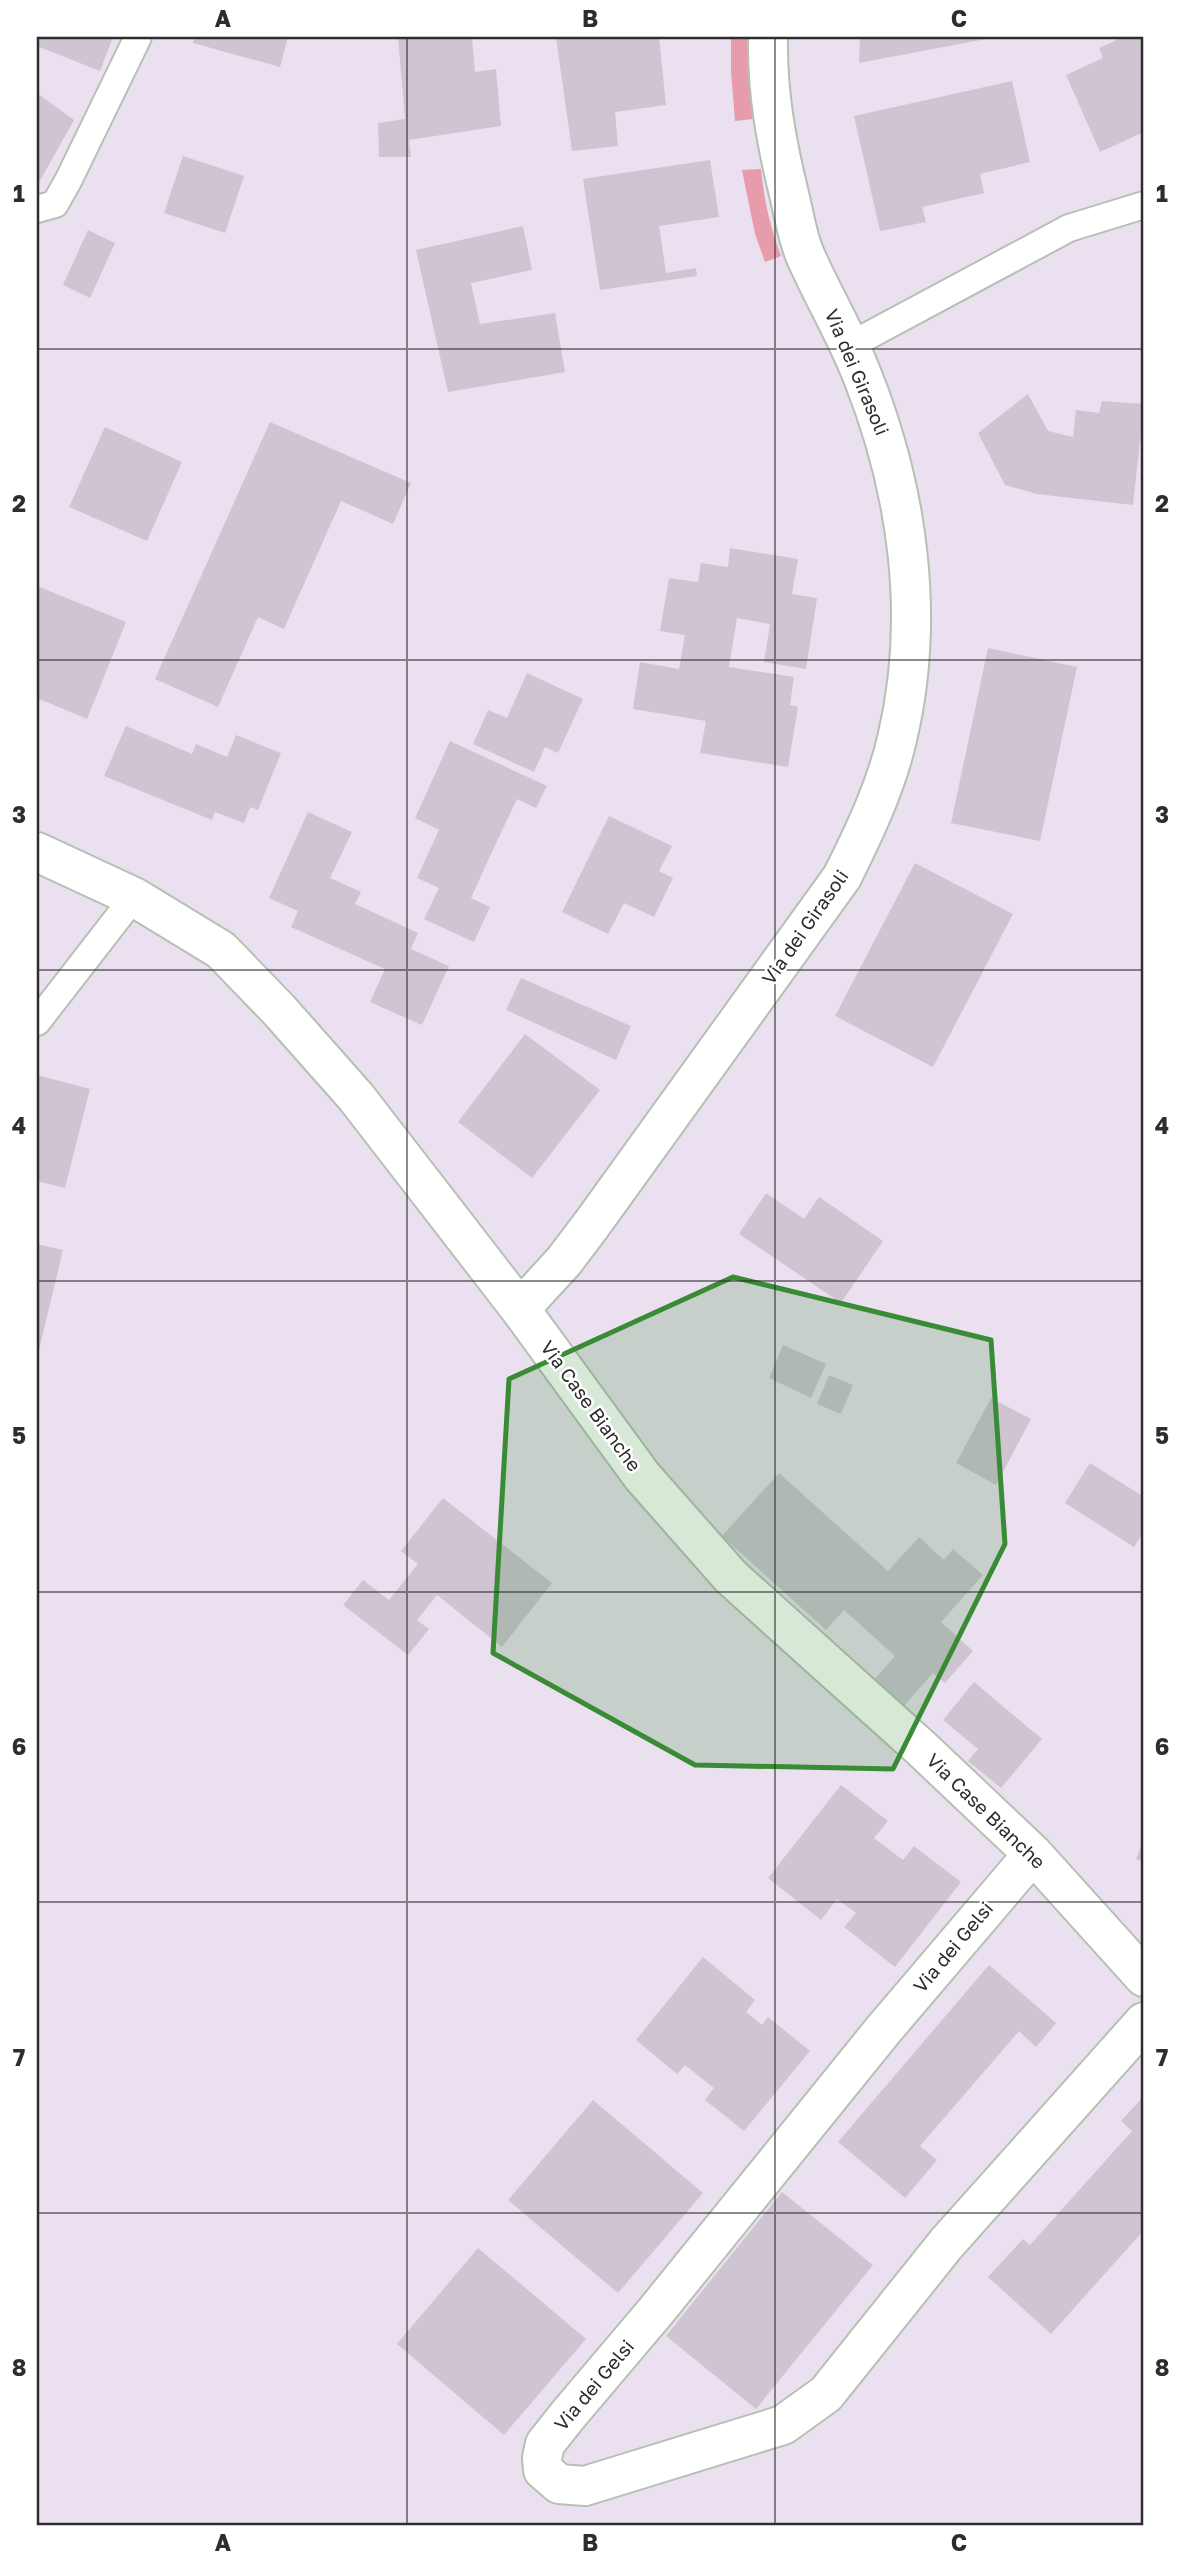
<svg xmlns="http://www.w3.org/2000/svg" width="1181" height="2562" font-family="'Golos Text',sans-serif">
  <rect width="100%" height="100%" fill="#ebe0ef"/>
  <path fill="#e69cab" d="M 731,37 L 748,37 L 748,73 L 753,119 L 735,121 L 731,72 Z
    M 761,169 C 764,200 770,227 781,256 L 765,262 L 755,234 L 742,170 Z"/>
  <path fill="#cec4d2" d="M 41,37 L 113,37 L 100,71 L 37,46 Z
    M 195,37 L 288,37 L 280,67 L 193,43 Z
    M 398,37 L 472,37 L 475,72 L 496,69 L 501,126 L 409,140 L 411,157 L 379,157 L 378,123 L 405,119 Z
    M 556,37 L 659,37 L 666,105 L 615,112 L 618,146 L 572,151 Z
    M 860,37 L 991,37 L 991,38 L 859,63 Z
    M 1123,37 L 1144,37 L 1144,132 L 1100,152 L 1066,75 L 1103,58 L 1099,48 Z
    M 1012,81 L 1030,162 L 980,174 L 984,193 L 922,207 L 926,222 L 880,231 L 854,116 Z
    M 37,93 L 74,120 L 37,186 Z
    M 183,156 L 244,176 L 225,233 L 164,213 Z
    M 710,160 L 719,217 L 659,226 L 666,273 L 696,268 L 697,276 L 600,290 L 583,179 Z
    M 523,226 L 532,270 L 471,283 L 480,324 L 555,313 L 565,372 L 448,392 L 416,250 Z
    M 88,230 L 115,243 L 90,298 L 63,285 Z
    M 1028,394 L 1048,431 L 1073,437 L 1076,410 L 1099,413 L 1102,401 L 1144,404 L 1133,505 L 1037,494 L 1005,485 L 978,433 Z
    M 270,422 L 411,483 L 393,524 L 341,501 L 284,629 L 258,617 L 218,707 L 155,679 Z
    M 105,427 L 182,462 L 147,541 L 69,507 Z
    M 730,548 L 798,559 L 792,594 L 817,598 L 806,669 L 764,662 L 770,624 L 737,618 L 729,667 L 794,677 L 790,705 L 798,707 L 788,767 L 700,753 L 706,721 L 633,709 L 640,662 L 679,669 L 685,635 L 660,631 L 669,578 L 698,582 L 701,563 L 728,567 Z
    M 37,586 L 126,622 L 87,719 L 37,698 Z
    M 988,648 L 1077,667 L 1040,841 L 951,823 Z
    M 527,673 L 583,699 L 558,753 L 545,747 L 534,772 L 473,744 L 488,710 L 507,718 Z
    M 126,726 L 192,754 L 196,744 L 227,757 L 236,735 L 281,753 L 258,810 L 250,807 L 244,823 L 215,812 L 212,820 L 104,776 Z
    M 450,741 L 547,786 L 536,808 L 517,799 L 490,856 L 471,898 L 490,907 L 474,942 L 424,919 L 439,888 L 417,878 L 439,830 L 415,818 Z
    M 308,812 L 352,832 L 330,878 L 361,892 L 355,904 L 418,933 L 411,949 L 449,966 L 422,1025 L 370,1002 L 385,969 L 291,927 L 298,911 L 269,898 Z
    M 609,816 L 672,846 L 659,871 L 673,878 L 654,917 L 624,903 L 608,934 L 562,912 Z
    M 915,863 L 1013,914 L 933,1067 L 835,1016 Z
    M 521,978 L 631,1026 L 616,1060 L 506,1010 Z
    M 525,1034 L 600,1090 L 532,1178 L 458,1122 Z
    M 37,1075 L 90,1089 L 65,1188 L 37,1181 Z
    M 766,1193 L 804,1219 L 819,1197 L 883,1241 L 841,1303 L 739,1234 Z
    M 37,1244 L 63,1250 L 38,1354 L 37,1354 Z
    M 783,1345 L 826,1364 L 811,1398 L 769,1378 Z
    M 829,1375 L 853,1385 L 841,1414 L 817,1404 Z
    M 991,1398 L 1031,1419 L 996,1485 L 956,1463 Z
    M 1090,1463 L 1144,1497 L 1144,1531 L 1134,1547 L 1065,1503 Z
    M 779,1473 L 888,1571 L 919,1537 L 944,1560 L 953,1549 L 983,1575 L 941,1622 L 973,1651 L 945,1683 L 933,1673 L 902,1708 L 873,1681 L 895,1656 L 844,1610 L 826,1630 L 722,1536 Z
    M 443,1498 L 552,1583 L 502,1647 L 437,1595 L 417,1620 L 429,1629 L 408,1655 L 343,1605 L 363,1580 L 389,1600 L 418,1564 L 401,1551 Z
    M 974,1682 L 1042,1739 L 1001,1788 L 968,1761 L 978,1749 L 943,1720 Z
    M 841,1785 L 888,1821 L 874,1838 L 903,1860 L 914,1846 L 961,1882 L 895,1967 L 844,1927 L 856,1913 L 837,1899 L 821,1920 L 768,1878 Z
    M 1144,1840 L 1144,1862 L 1136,1859 Z
    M 703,1957 L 755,2000 L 746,2012 L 762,2025 L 768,2017 L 810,2051 L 744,2131 L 705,2100 L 714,2088 L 685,2065 L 677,2074 L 636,2040 Z
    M 989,1965 L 1056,2023 L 1036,2047 L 1019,2031 L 920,2146 L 937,2160 L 905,2198 L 838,2142 Z
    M 1144,2096 L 1144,2230 L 1051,2334 L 988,2277 L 1023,2239 L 1030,2245 L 1132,2131 L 1121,2121 Z
    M 593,2100 L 703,2193 L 618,2293 L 508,2200 Z
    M 782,2192 L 873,2265 L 756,2409 L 666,2336 Z
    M 478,2248 L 586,2339 L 504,2435 L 397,2344 Z"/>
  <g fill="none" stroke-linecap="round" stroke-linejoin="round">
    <defs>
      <path id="service" d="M 37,209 L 55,204 L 68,181 L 138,37
        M 849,346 L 1069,228 L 1144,205
        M 37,1022 L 134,897"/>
      <path id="minor" d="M 37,852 L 134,897 L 221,950 L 279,1010 L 356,1097 L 520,1309 L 642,1476 L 731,1577 L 921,1748 L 1033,1854 L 1144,1977
        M 520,1309 L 564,1261 L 592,1224 L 842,877 C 864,833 886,787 897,739 C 926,618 908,490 862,375 C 846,334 823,296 805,255 C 797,236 794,214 789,194 C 776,141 767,91 768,37
        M 1033,1854 L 884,2029 L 656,2311 L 568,2415 L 545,2444 L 542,2458 L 543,2470 L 559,2484 L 585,2486 L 783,2425 L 826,2394 L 946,2244 L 1144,2022"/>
    </defs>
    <use href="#service" stroke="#b4c1b3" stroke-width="30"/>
    <use href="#minor" stroke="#b4c1b3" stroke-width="42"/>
    <use href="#service" stroke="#fff" stroke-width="26"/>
    <use href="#minor" stroke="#fff" stroke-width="38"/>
  </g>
  <path fill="#398b35" fill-opacity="0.2" stroke="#398b35" stroke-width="5" stroke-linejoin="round" d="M 733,1277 L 991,1340 L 1005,1544 L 893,1769 L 695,1765 L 493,1653 L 509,1379 Z"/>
  <path fill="none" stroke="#2d2d2d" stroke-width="2" stroke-opacity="0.55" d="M 407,37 L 407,2525M 775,37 L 775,2525M 37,349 L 1144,349M 37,660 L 1144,660M 37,970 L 1144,970M 37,1281 L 1144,1281M 37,1592 L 1144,1592M 37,1902 L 1144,1902M 37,2213 L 1144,2213"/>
  <g text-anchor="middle" stroke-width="5" stroke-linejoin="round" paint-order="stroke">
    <g font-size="19" fill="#2d2d2d" stroke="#fff">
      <text transform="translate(857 372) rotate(67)" y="7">Via dei Girasoli</text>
      <text transform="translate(805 927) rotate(-55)" y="7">Via dei Girasoli</text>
      <text transform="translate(591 1406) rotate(54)" y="7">Via Case Bianche</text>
      <text transform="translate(986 1811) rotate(44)" y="7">Via Case Bianche</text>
      <text transform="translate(953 1947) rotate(-50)" y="7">Via dei Gelsi</text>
      <text transform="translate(594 2385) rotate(-50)" y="7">Via dei Gelsi</text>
    </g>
  </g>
  <rect width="1181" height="2562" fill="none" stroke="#ffffff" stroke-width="77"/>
  <rect x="38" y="38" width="1104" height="2486" fill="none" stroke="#2d2d2d" stroke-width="2.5"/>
  <g font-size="23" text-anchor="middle" font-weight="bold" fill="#2d2d2d">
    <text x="223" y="27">A</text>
    <text x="590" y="27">B</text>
    <text x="959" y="27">C</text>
    <text x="19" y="202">1</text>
    <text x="1162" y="202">1</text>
    <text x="19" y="512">2</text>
    <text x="1162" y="512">2</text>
    <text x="19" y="823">3</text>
    <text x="1162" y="823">3</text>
    <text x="19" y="1134">4</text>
    <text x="1162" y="1134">4</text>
    <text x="19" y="1444">5</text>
    <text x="1162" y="1444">5</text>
    <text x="19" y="1755">6</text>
    <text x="1162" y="1755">6</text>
    <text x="19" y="2066">7</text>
    <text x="1162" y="2066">7</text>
    <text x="19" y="2376">8</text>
    <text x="1162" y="2376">8</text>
    <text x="223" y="2551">A</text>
    <text x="590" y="2551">B</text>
    <text x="959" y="2551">C</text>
  </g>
</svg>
